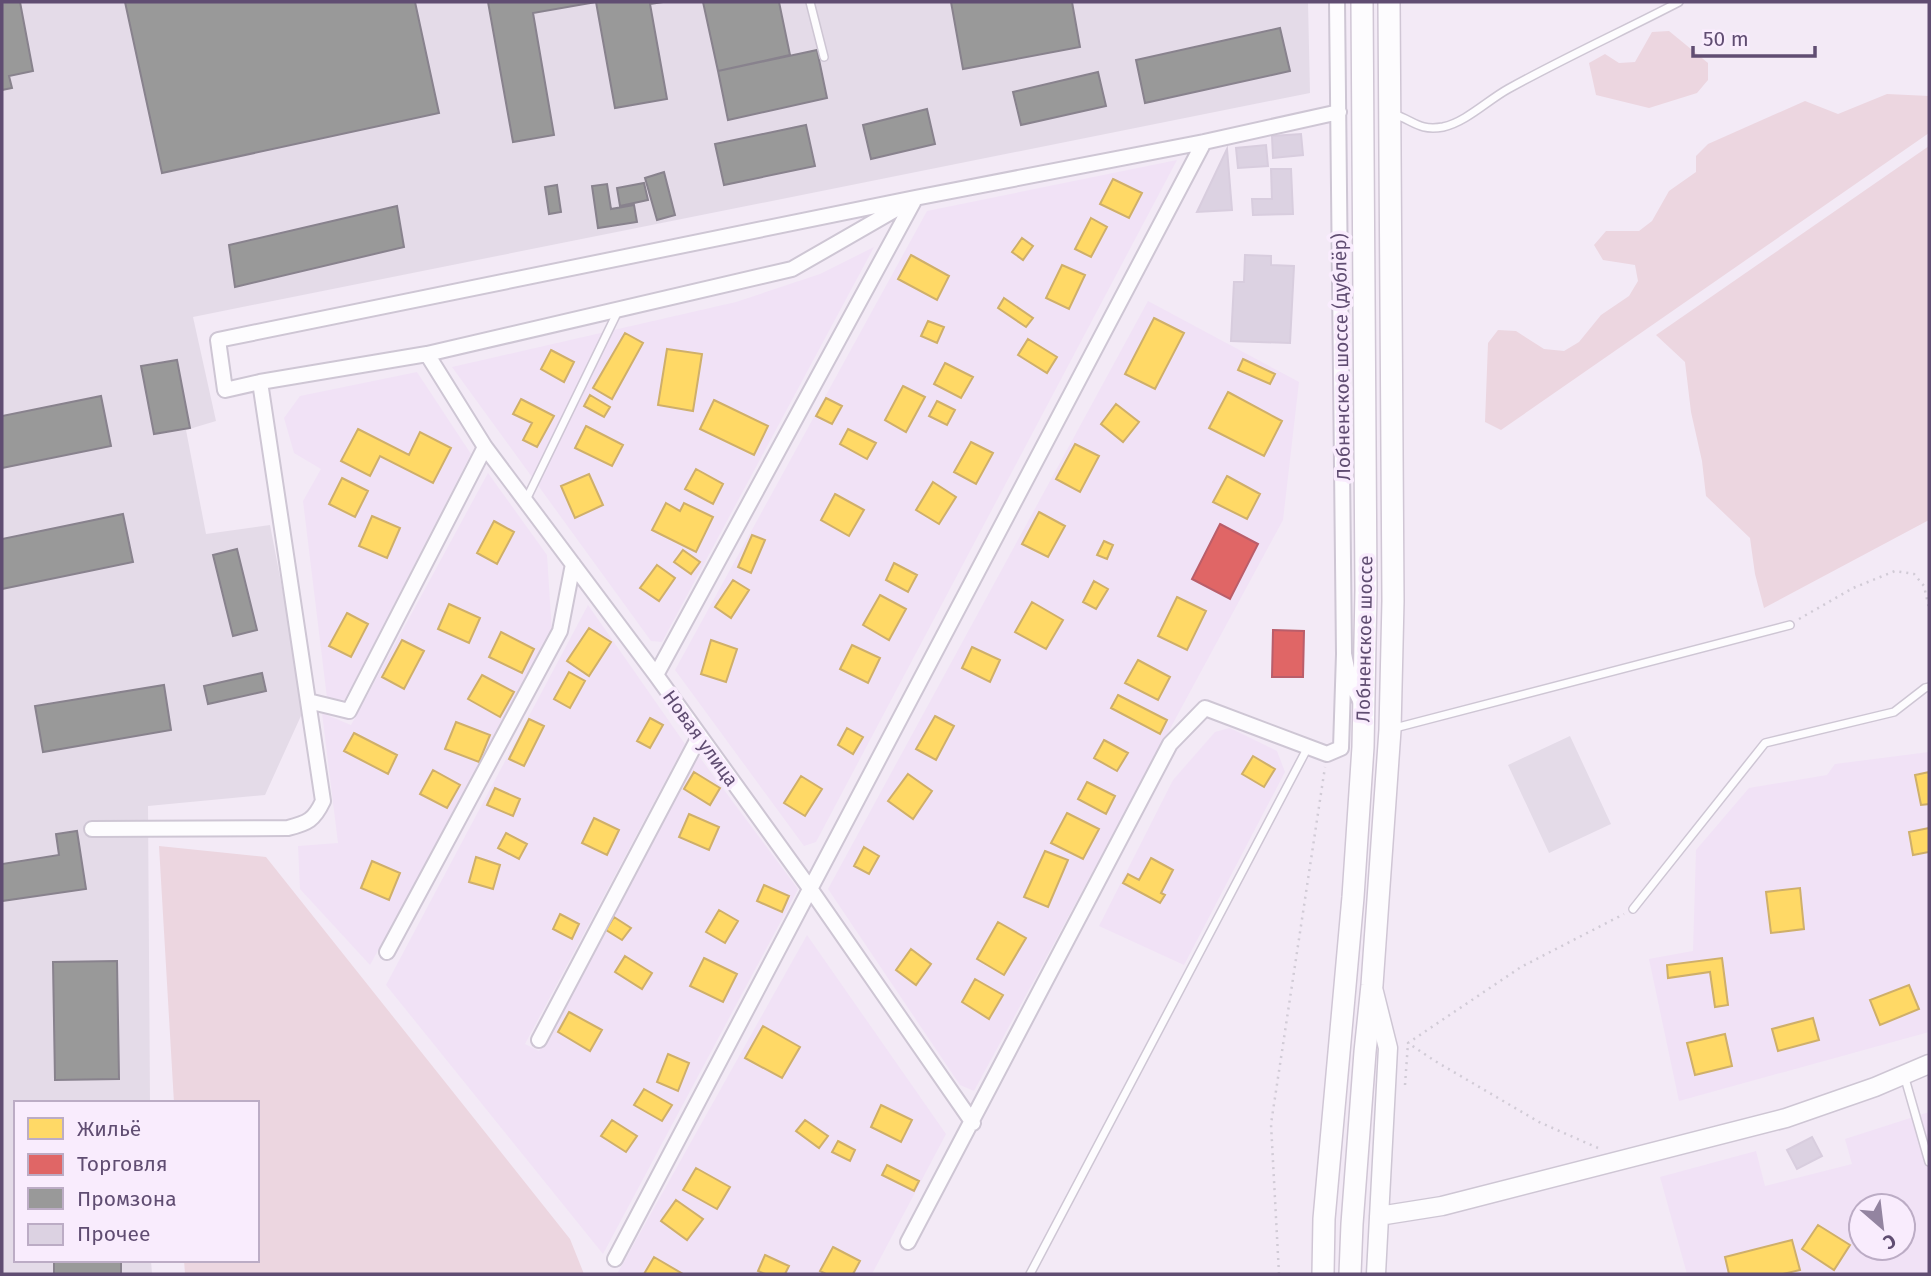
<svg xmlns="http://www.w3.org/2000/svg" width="1931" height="1276" font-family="'Fira Sans',sans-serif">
  <rect width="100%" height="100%" fill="#f3eaf6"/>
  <path fill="#f1e2f6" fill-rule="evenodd" d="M 1177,160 L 816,842 L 804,846 L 675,670 L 927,211 Z
    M 874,247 L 662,642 L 651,641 L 452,367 L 736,302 L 820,274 Z
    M 1148,301 L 1299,382 L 1283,520 L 974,1091 L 960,1085 L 828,889 Z
    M 417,372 L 471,454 L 345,700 L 327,698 L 303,501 L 321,469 L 294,453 L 284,418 L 300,396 Z
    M 488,473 L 547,555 L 552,633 L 370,965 L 300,889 L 298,846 L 338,843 L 322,713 L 351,725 Z
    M 588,605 L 685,744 L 525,1044 L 539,1051 L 698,755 L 798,889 L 603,1254 L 386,985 Z
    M 1230,728 L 1277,751 L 1285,772 L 1184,965 L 1099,926 L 1173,780 L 1215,732 Z
    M 1929,752 L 1929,1032 L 1679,1101 L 1649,959 L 1693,951 L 1696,850 L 1749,788 L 1827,775 L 1835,764 Z
    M 807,935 L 946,1134 L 872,1274 L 617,1274 Z
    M 1929,1112 L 1929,1274 L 1687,1274 L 1660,1177 L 1756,1151 L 1765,1186 L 1852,1164 L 1845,1139 ZM 1861,1206 L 1903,1206 L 1903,1248 L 1861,1248 Z"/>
  <path fill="#e4dbe8" d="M 2,2 L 1308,2 L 1310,93 L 193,317 L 216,421 L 186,430 L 206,534 L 270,525 L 305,707 L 265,795 L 148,806 L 150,1103 L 16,1103 L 16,1260 L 151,1260 L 152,1274 L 2,1274 Z
    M 1570,736 L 1611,824 L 1549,853 L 1508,765 Z"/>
  <path fill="#ecd6e0" d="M 1669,31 L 1708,63 L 1708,80 L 1697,93 L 1649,108 L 1596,95 L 1589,63 L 1605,54 L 1619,63 L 1635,62 L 1652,32 Z
    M 1887,94 L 1929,96 L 1929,133 L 1501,430 L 1485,422 L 1488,343 L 1498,330 L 1516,331 L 1544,349 L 1564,351 L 1579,342 L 1601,315 L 1629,296 L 1638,281 L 1635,265 L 1603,260 L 1594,245 L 1606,231 L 1639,231 L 1652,221 L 1669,191 L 1696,172 L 1696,156 L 1708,144 L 1805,101 L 1838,114 Z
    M 1929,146 L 1929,520 L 1764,608 L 1755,574 L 1750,538 L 1706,496 L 1702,461 L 1691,412 L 1685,362 L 1656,335 Z
    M 159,846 L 266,857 L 570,1239 L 584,1274 L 185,1274 L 184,1260 L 257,1260 L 257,1103 L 174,1103 Z"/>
  <path fill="#ffd966" stroke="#cfaf6a" stroke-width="2" d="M 1113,179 L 1142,193 L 1129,218 L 1100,204 Z
    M 1091,218 L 1107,227 L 1091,257 L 1075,249 Z
    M 1022,238 L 1033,246 L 1023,260 L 1012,252 Z
    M 911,255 L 949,276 L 937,300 L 898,279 Z
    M 1062,265 L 1085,275 L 1069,309 L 1046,298 Z
    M 1004,298 L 1033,318 L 1026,327 L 998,308 Z
    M 1154,318 L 1184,333 L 1155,389 L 1125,374 Z
    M 928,321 L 944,327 L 937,343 L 921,336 Z
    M 625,333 L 643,343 L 612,399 L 593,388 Z
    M 1028,339 L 1057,357 L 1047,373 L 1018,355 Z
    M 667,349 L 702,354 L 693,411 L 658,405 Z
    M 551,350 L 574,362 L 564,382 L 541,369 Z
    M 1243,359 L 1275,374 L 1270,384 L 1238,370 Z
    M 945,363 L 973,377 L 961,398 L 934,384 Z
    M 903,386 L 925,397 L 906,432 L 885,420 Z
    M 1228,392 L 1282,421 L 1264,456 L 1209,428 Z
    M 590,395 L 610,407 L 604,417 L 584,406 Z
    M 826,398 L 842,406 L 832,424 L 816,416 Z
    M 521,399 L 554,416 L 537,447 L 523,440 L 532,423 L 513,414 Z
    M 714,400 L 768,426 L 754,455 L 700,429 Z
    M 937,401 L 955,410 L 947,425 L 929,416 Z
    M 1116,404 L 1139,422 L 1123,442 L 1101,424 Z
    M 586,426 L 623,445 L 612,466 L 575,448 Z
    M 358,429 L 409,455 L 420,432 L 451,448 L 433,483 L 380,456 L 370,476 L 341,461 Z
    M 848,429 L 876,443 L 867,459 L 840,444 Z
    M 971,442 L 993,453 L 976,484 L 954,472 Z
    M 1075,444 L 1099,456 L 1080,492 L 1056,479 Z
    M 696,469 L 723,484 L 713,504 L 685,489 Z
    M 589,474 L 603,505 L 575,518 L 561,486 Z
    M 1227,476 L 1260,494 L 1247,519 L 1213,502 Z
    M 342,478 L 368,491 L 355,517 L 329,504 Z
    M 933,482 L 956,497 L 939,524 L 916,510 Z
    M 835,494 L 864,510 L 849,536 L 821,520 Z
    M 666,503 L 680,511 L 684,503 L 713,517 L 696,552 L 652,530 Z
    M 1039,512 L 1065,526 L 1048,557 L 1022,544 Z
    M 372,516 L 400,528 L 387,558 L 359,546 Z
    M 494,521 L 514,532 L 497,564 L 477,553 Z
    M 752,535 L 765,540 L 751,573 L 738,567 Z
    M 1104,541 L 1113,545 L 1107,559 L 1097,555 Z
    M 683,550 L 700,562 L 691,574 L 674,562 Z
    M 894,563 L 917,575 L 908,592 L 886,580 Z
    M 657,565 L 675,578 L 659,601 L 640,588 Z
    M 733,580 L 749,590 L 731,618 L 715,607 Z
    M 1094,581 L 1108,589 L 1096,609 L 1083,602 Z
    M 880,595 L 906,609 L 889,640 L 863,625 Z
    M 1177,597 L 1206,611 L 1187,650 L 1158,636 Z
    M 1032,602 L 1063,620 L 1046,649 L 1015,632 Z
    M 449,604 L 480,618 L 469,643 L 438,629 Z
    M 347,613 L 368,624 L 351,657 L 329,646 Z
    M 589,628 L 611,642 L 589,676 L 567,661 Z
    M 501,632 L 534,649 L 522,673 L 489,657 Z
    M 402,640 L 424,651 L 404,689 L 382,677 Z
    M 711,640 L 737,649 L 726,682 L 701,674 Z
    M 852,645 L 880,658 L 868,683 L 840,669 Z
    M 972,647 L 1000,660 L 990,682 L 962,668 Z
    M 1138,660 L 1170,677 L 1158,700 L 1125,683 Z
    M 569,672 L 585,681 L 570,708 L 554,699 Z
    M 482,675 L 514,692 L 500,717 L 468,699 Z
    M 1118,695 L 1167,720 L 1160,734 L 1111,708 Z
    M 935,716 L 954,726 L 936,760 L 916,749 Z
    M 650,718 L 663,725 L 650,748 L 637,741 Z
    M 529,719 L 544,726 L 524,766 L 509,759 Z
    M 456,722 L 490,735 L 479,762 L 445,749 Z
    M 847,728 L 863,737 L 853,754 L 838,745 Z
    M 354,733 L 397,755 L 388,774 L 344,751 Z
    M 1104,740 L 1128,753 L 1117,771 L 1094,758 Z
    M 1253,756 L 1275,769 L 1264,787 L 1242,774 Z
    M 433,770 L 460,785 L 447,808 L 420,794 Z
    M 694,772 L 720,788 L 710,805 L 684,789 Z
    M 1929,772 L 1929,804 L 1921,805 L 1915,775 Z
    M 908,774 L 932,791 L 913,819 L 888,801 Z
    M 801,776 L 822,789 L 805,816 L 784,803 Z
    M 1087,782 L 1115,796 L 1106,814 L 1078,799 Z
    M 495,788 L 520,799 L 513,816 L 487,805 Z
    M 1067,813 L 1099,829 L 1083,859 L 1051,843 Z
    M 689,814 L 719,827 L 709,850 L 679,837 Z
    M 594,818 L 619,830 L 607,855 L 582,843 Z
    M 1929,828 L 1929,852 L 1913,855 L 1909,832 Z
    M 506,833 L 527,844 L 519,859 L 498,848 Z
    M 864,847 L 879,856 L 869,874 L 854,866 Z
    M 1045,851 L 1068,860 L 1048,907 L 1024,897 Z
    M 476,857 L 500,865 L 493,889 L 469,882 Z
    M 1151,858 L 1173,870 L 1161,893 L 1165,895 L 1160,903 L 1123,883 L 1128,874 L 1139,880 Z
    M 372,861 L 400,873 L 389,900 L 361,888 Z
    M 764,885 L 789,896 L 782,912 L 757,901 Z
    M 1800,888 L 1804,929 L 1771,933 L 1766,892 Z
    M 719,910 L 738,921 L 725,943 L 706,932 Z
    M 560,914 L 579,924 L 572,939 L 553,929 Z
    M 614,917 L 631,928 L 622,940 L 606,930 Z
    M 998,922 L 1026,938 L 1004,975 L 977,959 Z
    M 911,949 L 931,964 L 916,985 L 896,970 Z
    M 625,956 L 652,973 L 642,989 L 615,972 Z
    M 704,958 L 737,974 L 723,1002 L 690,986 Z
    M 1722,958 L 1728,1005 L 1715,1007 L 1710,972 L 1668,978 L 1667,965 Z
    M 975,979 L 1003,995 L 989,1019 L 962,1002 Z
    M 1909,985 L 1919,1009 L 1880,1025 L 1870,1000 Z
    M 569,1012 L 602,1030 L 590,1051 L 558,1032 Z
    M 1813,1018 L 1819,1040 L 1778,1051 L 1772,1029 Z
    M 763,1026 L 800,1047 L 782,1078 L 745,1058 Z
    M 1725,1034 L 1732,1066 L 1695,1075 L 1687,1043 Z
    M 668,1054 L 689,1063 L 678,1091 L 657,1082 Z
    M 644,1089 L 672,1105 L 662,1121 L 634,1105 Z
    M 881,1105 L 912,1120 L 901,1142 L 871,1127 Z
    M 612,1120 L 637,1136 L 626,1152 L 601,1136 Z
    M 805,1120 L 828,1136 L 819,1148 L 796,1131 Z
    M 838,1141 L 855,1150 L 850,1161 L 832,1152 Z
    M 887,1165 L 919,1181 L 914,1191 L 882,1175 Z
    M 696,1168 L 730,1187 L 717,1209 L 683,1190 Z
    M 1893,1199 L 1895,1206 L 1869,1206 Z
    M 676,1200 L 703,1219 L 687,1240 L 661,1221 Z
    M 1818,1225 L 1850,1245 L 1834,1270 L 1802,1249 Z
    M 1792,1240 L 1800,1270 L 1783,1274 L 1729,1274 L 1725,1257 Z
    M 833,1247 L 860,1261 L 853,1274 L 826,1274 L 820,1271 Z
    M 765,1255 L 789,1266 L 785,1274 L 765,1274 L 758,1271 Z
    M 654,1257 L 683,1274 L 644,1274 Z"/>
  <path fill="#e06666" stroke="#ba5e6a" stroke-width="2" d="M 1220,524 L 1258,544 L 1230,599 L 1192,579 Z
    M 1273,630 L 1304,631 L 1303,677 L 1272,677 Z"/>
  <path fill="#999" stroke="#88828d" stroke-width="2" d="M 2,2 L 20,2 L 33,71 L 9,76 L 12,88 L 2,90 Z
    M 125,2 L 415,2 L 439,113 L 162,173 Z
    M 488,2 L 596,2 L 533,13 L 554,135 L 513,142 Z
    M 596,2 L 663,2 L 650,4 L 667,99 L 615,108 Z
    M 703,2 L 779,2 L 790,55 L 718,71 Z
    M 951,2 L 1072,2 L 1080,47 L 963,69 Z
    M 1280,28 L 1290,71 L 1145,103 L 1136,60 Z
    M 817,50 L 827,98 L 728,120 L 718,71 Z
    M 1098,72 L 1106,106 L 1021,125 L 1013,92 Z
    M 927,109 L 935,144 L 871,159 L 863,125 Z
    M 806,125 L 815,166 L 724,185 L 715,144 Z
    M 664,172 L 675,215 L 657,220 L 645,178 Z
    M 644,183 L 648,200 L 620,206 L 617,188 Z
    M 607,184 L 611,209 L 634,205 L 637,222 L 598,228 L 592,186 Z
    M 557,185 L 561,212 L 549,214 L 545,187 Z
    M 397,206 L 404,247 L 235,287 L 229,245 Z
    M 177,360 L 190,428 L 154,434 L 141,366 Z
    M 101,396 L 111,446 L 2,468 L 2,416 Z
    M 123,514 L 133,562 L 2,589 L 2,539 Z
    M 237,549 L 257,630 L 233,636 L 213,555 Z
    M 262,673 L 266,691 L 208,704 L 204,686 Z
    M 164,685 L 171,730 L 43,752 L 35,706 Z
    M 77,831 L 86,889 L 2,901 L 2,864 L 59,855 L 56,834 Z
    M 117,961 L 119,1079 L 55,1080 L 53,962 Z
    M 54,1260 L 121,1260 L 121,1274 L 54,1274 Z"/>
  <path fill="#dcd2e2" stroke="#d8cdde" stroke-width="2" d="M 1301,134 L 1303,155 L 1273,158 L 1272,136 Z
    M 1266,145 L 1268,166 L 1238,168 L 1236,148 Z
    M 1227,149 L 1232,210 L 1197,212 Z
    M 1271,169 L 1291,169 L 1293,214 L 1253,215 L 1252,199 L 1272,199 Z
    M 1245,255 L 1271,256 L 1271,265 L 1294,266 L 1290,343 L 1231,341 L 1234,282 L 1244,282 Z
    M 1812,1137 L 1822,1156 L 1797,1169 L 1787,1150 Z"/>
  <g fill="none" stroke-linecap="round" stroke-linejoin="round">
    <defs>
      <path id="service" d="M 810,2 L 824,57
        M 1394,114 C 1414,121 1419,131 1443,127 C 1466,122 1488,100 1508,89 C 1564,58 1623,31 1679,2
        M 526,500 L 619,309
        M 1391,729 L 1790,625
        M 1633,909 L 1765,743 L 1894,712 L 1925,688 L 1929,687
        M 1904,1075 L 1929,1162
        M 1030,1274 L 1308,747"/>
      <path id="minor" d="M 1337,2 L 1344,654 L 1349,678 L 1362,704
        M 427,354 L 485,447 L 656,675 L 809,887 L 973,1123
        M 260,382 L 427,354 L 792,269 L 905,204
        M 656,675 L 915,199
        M 308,701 L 349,711 L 485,447
        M 92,829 L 288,828 C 308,823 314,820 323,801 L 260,382 L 225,390 L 218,340 L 915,198 L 1204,142 L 1339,112
        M 387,952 L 560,631 L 573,564
        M 539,1040 L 699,737
        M 908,1242 L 1170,744 L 1205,708 L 1327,754 L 1341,748 L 1344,654
        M 615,1259 L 1204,142"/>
      <path id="tertiary" d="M 1374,992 L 1388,1048 L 1376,1274
        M 1379,1216 L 1442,1206 L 1786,1118 L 1875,1087 L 1929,1064"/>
      <path id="secondary" d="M 1323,1274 L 1324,1219 L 1353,897 L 1363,747 L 1366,590 L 1362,2
        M 1350,1274 L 1352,1224 L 1365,1052 L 1372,985 L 1390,730 L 1393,601 L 1389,2"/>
    </defs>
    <use href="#service" stroke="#cec6d4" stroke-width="10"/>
    <use href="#minor" stroke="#cec6d4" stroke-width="18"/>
    <use href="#tertiary" stroke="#cec6d4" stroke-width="21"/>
    <use href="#secondary" stroke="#d0c6d5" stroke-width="24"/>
    <path stroke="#d1cbd6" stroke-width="2.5" stroke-dasharray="2 5" stroke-linecap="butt" d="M 1799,619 L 1853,588 L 1895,571 L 1914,574 L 1924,586 L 1929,608
      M 1405,1085 L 1408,1043
      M 1598,1148 L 1539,1122 L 1435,1061 L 1408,1043 L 1521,967 L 1624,914
      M 1279,1274 L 1271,1124 L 1325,767"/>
    <use href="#service" stroke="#fdfcfe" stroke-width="7"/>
    <use href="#minor" stroke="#fdfcfe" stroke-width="14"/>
    <use href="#tertiary" stroke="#fdfcfe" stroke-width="18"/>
    <use href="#secondary" stroke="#fdfcfe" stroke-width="21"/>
  </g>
  <g text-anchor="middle" stroke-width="7" stroke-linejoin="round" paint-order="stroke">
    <g font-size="19" fill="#604d72" stroke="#f9ecfd">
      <text transform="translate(1341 357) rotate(-91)" y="7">Лобненское шоссе (дублёр)</text>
      <text transform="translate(1364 639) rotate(-89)" y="7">Лобненское шоссе</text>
      <text transform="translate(701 738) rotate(54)" y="7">Новая улица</text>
    </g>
  </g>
  <rect width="1931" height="1276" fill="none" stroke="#604d72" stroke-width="7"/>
  <rect x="14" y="1101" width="245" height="161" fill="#f9ecfd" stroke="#bcacc5" stroke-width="2"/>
  <rect x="28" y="1118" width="35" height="21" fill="#ffd966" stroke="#bcacc5" stroke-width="2"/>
  <text x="77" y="1136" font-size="21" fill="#604d72">Жильё</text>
  <rect x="28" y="1154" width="35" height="21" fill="#e06666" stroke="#bcacc5" stroke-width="2"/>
  <text x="77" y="1171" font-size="21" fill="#604d72">Торговля</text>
  <rect x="28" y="1188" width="35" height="21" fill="#999999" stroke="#bcacc5" stroke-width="2"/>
  <text x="77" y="1206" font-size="21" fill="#604d72">Промзона</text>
  <rect x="28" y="1224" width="35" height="21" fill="#dcd2e2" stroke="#bcacc5" stroke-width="2"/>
  <text x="77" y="1241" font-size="21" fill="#604d72">Прочее</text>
  <g transform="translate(1882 1227) rotate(152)"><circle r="33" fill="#f9ecfd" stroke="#bcacc5" stroke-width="2"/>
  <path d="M0-5L12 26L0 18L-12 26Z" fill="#9384a0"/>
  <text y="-10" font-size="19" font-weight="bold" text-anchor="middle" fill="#604d72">С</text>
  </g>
  <path d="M1693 46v10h122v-10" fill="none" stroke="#604d72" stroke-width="3.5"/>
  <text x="1703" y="46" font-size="21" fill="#604d72" stroke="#f9ecfd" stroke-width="5" paint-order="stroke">50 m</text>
</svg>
